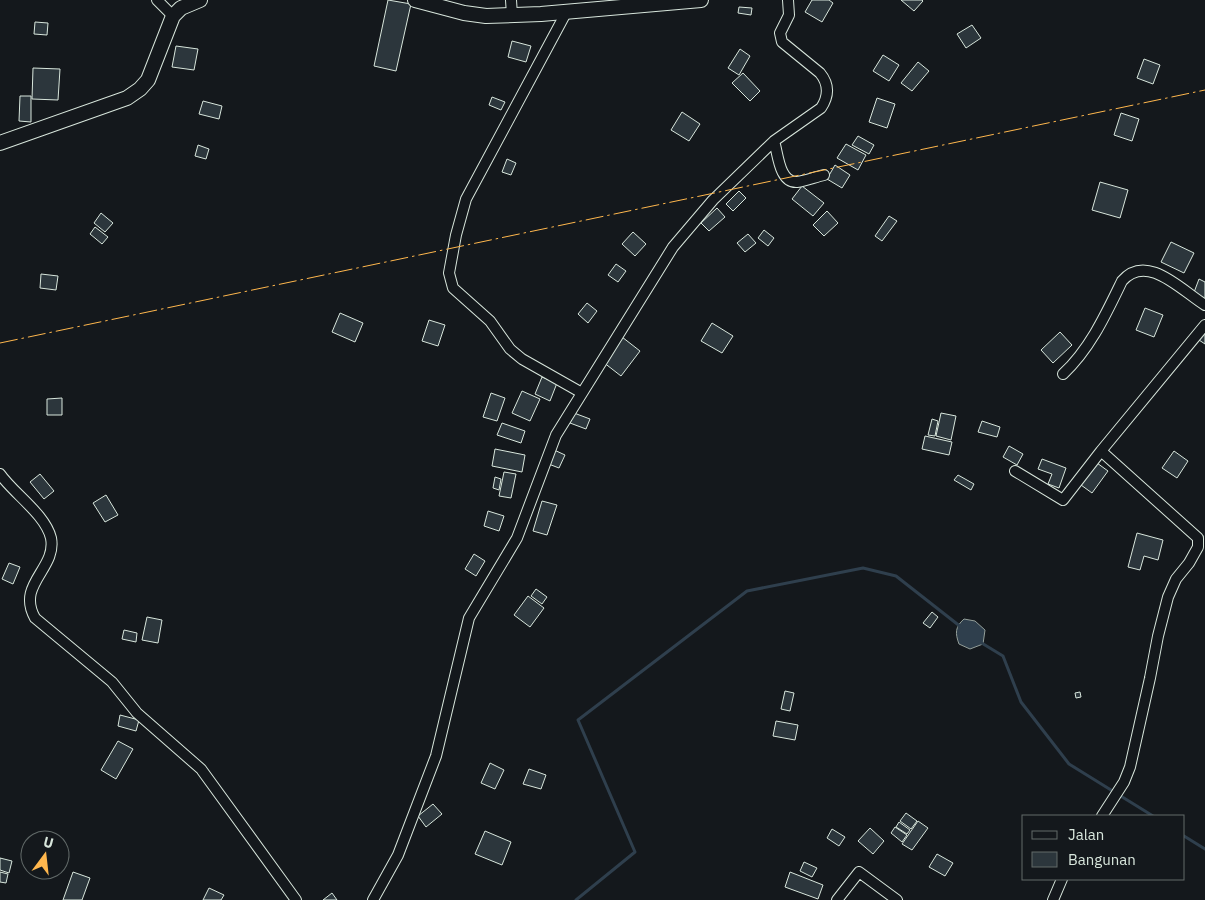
<svg xmlns="http://www.w3.org/2000/svg" width="1205" height="900" font-family="'IBM Plex Sans',sans-serif">
  <rect width="100%" height="100%" fill="#14181c"/>
  <path fill="#2f3f4d" stroke="#939e99" d="M 964,619 L 975,621 L 985,630 L 983,644 L 970,649 L 959,644 C 955,633 955,627 964,619 Z"/>
  <g fill="none" stroke-linecap="round" stroke-linejoin="round">
    <path stroke="#2f3f4d" stroke-width="3" d="M 980,642 L 1003,656 L 1021,702 L 1069,764 L 1153,816
      M 1184,836 L 1205,849
      M 576,900 L 635,852 L 578,720 L 747,591 L 863,568 L 896,576 L 961,627"/>
  </g>
  <path fill="#2c363c" stroke="#d8e6dc" d="M 388,0 L 411,4 L 396,71 L 374,66 Z
    M 812,0 L 829,0 L 833,3 L 822,22 L 805,12 Z
    M 901,0 L 922,0 L 923,1 L 914,11 Z
    M 739,7 L 752,8 L 751,15 L 738,13 Z
    M 35,22 L 48,23 L 47,35 L 34,34 Z
    M 972,25 L 981,38 L 966,48 L 957,34 Z
    M 512,41 L 531,46 L 526,62 L 508,57 Z
    M 176,46 L 198,49 L 194,70 L 172,67 Z
    M 740,49 L 750,56 L 739,75 L 728,68 Z
    M 883,55 L 899,65 L 889,81 L 873,71 Z
    M 1144,59 L 1160,65 L 1153,84 L 1137,78 Z
    M 918,62 L 929,71 L 912,91 L 901,83 Z
    M 33,68 L 60,69 L 58,100 L 32,99 Z
    M 743,73 L 760,91 L 750,101 L 732,83 Z
    M 20,96 L 31,96 L 31,122 L 19,121 Z
    M 492,97 L 505,102 L 501,110 L 489,105 Z
    M 877,98 L 895,104 L 887,128 L 869,122 Z
    M 203,101 L 222,106 L 219,119 L 199,114 Z
    M 682,112 L 700,124 L 689,141 L 671,130 Z
    M 1121,113 L 1139,119 L 1132,141 L 1114,135 Z
    M 858,136 L 874,145 L 869,154 L 852,145 Z
    M 846,144 L 866,155 L 858,170 L 837,158 Z
    M 198,145 L 209,149 L 206,159 L 195,156 Z
    M 507,159 L 516,163 L 511,175 L 502,172 Z
    M 835,165 L 850,175 L 842,188 L 827,179 Z
    M 1100,182 L 1128,190 L 1120,218 L 1092,210 Z
    M 802,186 L 824,203 L 813,216 L 792,199 Z
    M 739,191 L 746,198 L 733,211 L 726,204 Z
    M 717,208 L 725,217 L 709,231 L 701,223 Z
    M 827,211 L 838,223 L 824,236 L 813,225 Z
    M 101,213 L 113,223 L 105,232 L 94,223 Z
    M 889,216 L 897,221 L 882,241 L 875,236 Z
    M 95,227 L 108,237 L 102,244 L 90,234 Z
    M 764,230 L 774,238 L 768,246 L 758,238 Z
    M 633,232 L 646,244 L 635,256 L 622,244 Z
    M 748,234 L 756,243 L 745,252 L 737,243 Z
    M 1171,242 L 1194,253 L 1184,273 L 1161,262 Z
    M 616,264 L 626,271 L 618,282 L 608,275 Z
    M 41,274 L 58,276 L 56,290 L 40,288 Z
    M 1199,279 L 1205,282 L 1205,300 L 1193,295 Z
    M 587,303 L 597,311 L 588,323 L 578,314 Z
    M 1145,308 L 1163,315 L 1154,337 L 1136,330 Z
    M 340,313 L 363,323 L 355,342 L 332,332 Z
    M 429,320 L 445,325 L 438,346 L 422,341 Z
    M 712,323 L 733,336 L 722,353 L 701,341 Z
    M 1205,329 L 1205,344 L 1199,340 Z
    M 1060,332 L 1072,345 L 1053,363 L 1041,350 Z
    M 622,337 L 640,351 L 621,376 L 603,362 Z
    M 542,377 L 557,383 L 550,401 L 535,394 Z
    M 522,391 L 540,399 L 530,421 L 512,413 Z
    M 491,393 L 505,398 L 497,421 L 483,417 Z
    M 62,398 L 62,415 L 47,415 L 47,399 Z
    M 574,413 L 590,419 L 586,429 L 570,423 Z
    M 941,413 L 956,416 L 951,440 L 936,436 Z
    M 932,419 L 938,421 L 935,436 L 928,435 Z
    M 982,421 L 1000,427 L 997,437 L 978,432 Z
    M 502,423 L 525,431 L 521,443 L 497,435 Z
    M 925,436 L 952,442 L 949,455 L 922,449 Z
    M 1009,446 L 1023,454 L 1017,465 L 1003,457 Z
    M 495,449 L 525,455 L 522,472 L 492,466 Z
    M 552,449 L 565,455 L 559,468 L 546,463 Z
    M 1174,451 L 1188,461 L 1177,478 L 1162,468 Z
    M 1042,459 L 1066,468 L 1059,488 L 1048,484 L 1052,474 L 1038,469 Z
    M 1097,463 L 1108,471 L 1092,493 L 1081,485 Z
    M 504,472 L 516,474 L 511,498 L 499,496 Z
    M 40,474 L 54,491 L 44,499 L 30,482 Z
    M 958,475 L 974,484 L 971,490 L 954,480 Z
    M 495,477 L 501,479 L 499,490 L 493,488 Z
    M 106,495 L 118,515 L 105,522 L 93,503 Z
    M 542,501 L 557,505 L 547,535 L 533,531 Z
    M 488,511 L 504,516 L 499,531 L 484,526 Z
    M 1137,533 L 1163,540 L 1158,560 L 1144,556 L 1140,570 L 1128,567 Z
    M 474,554 L 485,561 L 476,576 L 465,569 Z
    M 9,563 L 20,567 L 13,584 L 2,579 Z
    M 536,589 L 547,597 L 542,604 L 531,596 Z
    M 528,596 L 544,608 L 530,627 L 514,615 Z
    M 932,612 L 938,617 L 930,628 L 923,623 Z
    M 147,617 L 162,620 L 158,643 L 142,640 Z
    M 124,630 L 137,633 L 136,642 L 122,639 Z
    M 785,691 L 794,693 L 790,711 L 781,709 Z
    M 1080,692 L 1081,697 L 1076,698 L 1075,693 Z
    M 120,715 L 139,720 L 136,731 L 118,726 Z
    M 776,721 L 798,725 L 795,740 L 773,736 Z
    M 118,741 L 133,749 L 116,779 L 101,770 Z
    M 490,763 L 504,770 L 495,789 L 481,783 Z
    M 529,769 L 546,775 L 541,789 L 523,784 Z
    M 433,804 L 442,814 L 426,827 L 418,816 Z
    M 906,813 L 917,821 L 911,829 L 900,821 Z
    M 918,821 L 928,828 L 912,850 L 902,844 Z
    M 899,822 L 910,830 L 907,834 L 896,827 Z
    M 895,827 L 907,835 L 902,842 L 891,833 Z
    M 870,828 L 884,841 L 873,854 L 858,841 Z
    M 832,829 L 845,837 L 839,846 L 827,838 Z
    M 485,831 L 511,842 L 502,865 L 475,854 Z
    M 937,854 L 953,863 L 945,876 L 929,867 Z
    M 0,858 L 12,861 L 9,873 L 0,870 Z
    M 804,862 L 817,868 L 812,877 L 800,871 Z
    M 0,872 L 8,874 L 6,883 L 0,882 Z
    M 73,872 L 90,878 L 82,900 L 63,900 Z
    M 790,872 L 823,885 L 818,899 L 785,887 Z
    M 209,888 L 224,895 L 221,900 L 203,900 Z
    M 332,893 L 337,900 L 323,900 Z"/>
  <g fill="none" stroke-linecap="round" stroke-linejoin="round">
    <defs>
      <path id="street" d="M 157,0 L 173,16
        M 511,0 L 512,15
        M 567,11 L 466,199 L 456,235 L 449,273 L 453,288 L 490,321 L 510,349 L 522,359 L 582,393
        M 774,141 C 778,153 779,183 797,182 C 806,181 815,177 824,175
        M 1063,374 C 1090,349 1106,314 1122,281 C 1147,252 1182,291 1205,305
        M 1101,451 L 1198,538 L 1198,547 L 1189,563 L 1176,579 L 1168,597 L 1158,636 L 1150,678 L 1130,767 L 1124,782 L 1102,816
        M 1015,471 L 1063,500 L 1101,451 L 1205,325
        M 0,474 C 14,494 45,514 51,538 C 57,569 16,584 35,618 L 112,682 L 137,713 L 201,769 L 296,900
        M 373,900 L 398,855 L 436,756 L 469,618 L 517,538 L 556,435 L 673,247 L 713,200 L 774,141 L 821,108 C 829,96 829,84 820,73 L 782,42 L 780,33 L 789,15 L 788,0
        M 837,900 L 859,872 L 897,900
        M 1053,900 L 1062,879"/>
      <path id="secondary" d="M 415,0 L 464,13 L 486,16 L 541,14 L 701,0
        M 0,143 L 127,98 L 140,89 L 148,80 L 173,16 L 181,8 L 200,0"/>
    </defs>
    <use href="#street" stroke="#d8e6dc" stroke-width="12"/>
    <use href="#secondary" stroke="#d8e6dc" stroke-width="16"/>
    <use href="#street" stroke="#14181c" stroke-width="10"/>
    <use href="#secondary" stroke="#14181c" stroke-width="14"/>
    <path stroke="#ffb74d" stroke-width="1" stroke-dasharray="18 4 2.5 4" stroke-linecap="butt" d="M 0,343 L 1205,90"/>
  </g>
  <rect x="1022" y="815" width="162" height="65" fill="#14181c" stroke="#626a69"/>
  <rect x="1032" y="831" width="25" height="8" fill="#14181c" stroke="#626a69"/>
  <text x="1068" y="840" font-size="15" fill="#d8e6dc">Jalan</text>
  <rect x="1032" y="852" width="25" height="15" fill="#2c363c" stroke="#626a69"/>
  <text x="1068" y="865" font-size="15" fill="#d8e6dc">Bangunan</text>
  <g transform="translate(45 855) rotate(15)"><circle r="24" fill="#14181c" stroke="#626a69"/>
  <path d="M0-4L9 19L0 12L-9 19Z" fill="#ffb74d"/>
  <text y="-8" font-size="14" font-weight="bold" text-anchor="middle" fill="#d8e6dc">U</text>
  </g>
</svg>
